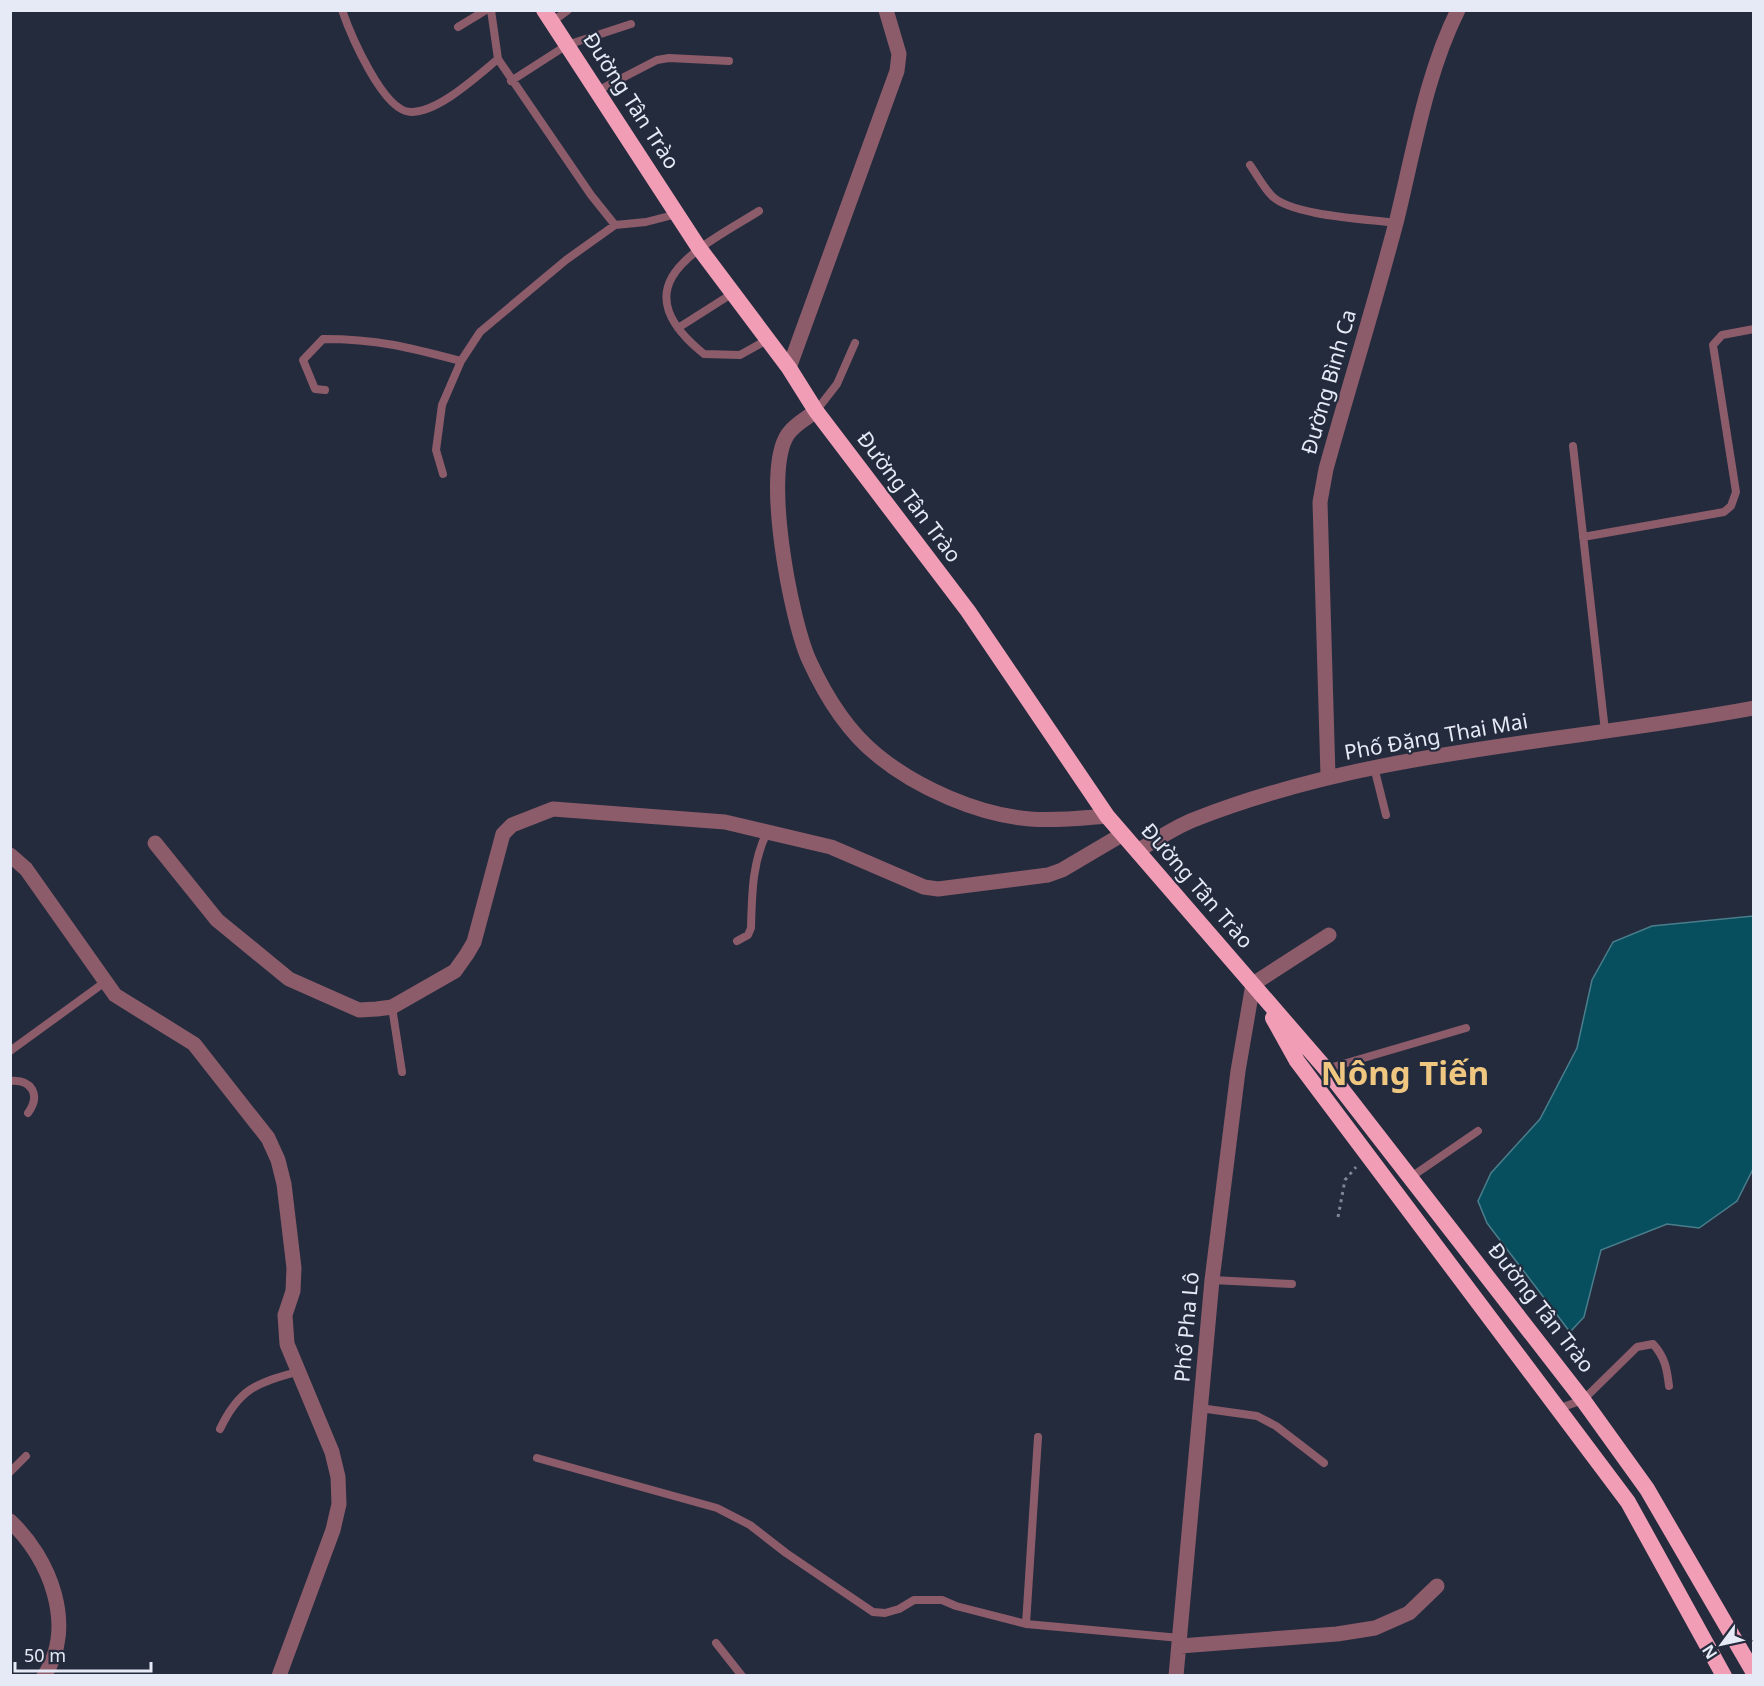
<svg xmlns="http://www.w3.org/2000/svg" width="1764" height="1686" font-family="'Noto Sans',sans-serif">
  <rect width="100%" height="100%" fill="#232b3d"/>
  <path fill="#074f5e" stroke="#4a7e8c" stroke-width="1.5" d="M 1753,916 L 1753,1169 L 1737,1201 L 1699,1228 L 1667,1224 L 1601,1250 L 1584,1317 L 1570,1332 L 1487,1223 L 1478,1201 L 1491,1173 L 1540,1119 L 1577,1048 L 1592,980 L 1613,942 L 1652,926 Z"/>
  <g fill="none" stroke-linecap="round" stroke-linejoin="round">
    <path stroke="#7f8695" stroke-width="3" stroke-dasharray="3 4.5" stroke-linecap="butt" d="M 1338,1217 L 1345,1180 L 1356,1167"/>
    <path stroke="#8c5c6a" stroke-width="8" d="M 342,10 C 350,33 383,112 411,112 C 439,112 477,76 498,59
      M 491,10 L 498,59 L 591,195 L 615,225 L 646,222 L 677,214
      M 552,22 L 568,10
      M 458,27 L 486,10
      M 511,81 L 567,45 L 631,24
      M 599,90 L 657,60 L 669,58 L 729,61
      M 1250,165 C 1257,175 1264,188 1272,196 C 1292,216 1367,219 1396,223
      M 759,211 C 700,248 617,284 704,354 L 740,355 L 767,340
      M 678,328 L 733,293
      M 325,390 L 315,389 L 303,360 L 323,339 C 378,339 408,347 461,361
      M 816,411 L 837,384 L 855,343
      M 1573,446 L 1605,731
      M 443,474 L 436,450 L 442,405 L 461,361 L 480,332 L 566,260 L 615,225
      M 1583,537 L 1724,512 L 1731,506 L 1736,492 L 1713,345 L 1722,335 L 1754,329
      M 1374,767 L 1386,815
      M 737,941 L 748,935 L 751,928 C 752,894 752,863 767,832
      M 392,1007 L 402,1072
      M 10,1051 L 105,982
      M 1326,1069 L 1466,1028
      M 10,1081 C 32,1079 41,1095 28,1113
      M 1411,1177 L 1478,1131
      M 1212,1280 L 1292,1284
      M 1200,1408 L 1257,1416 L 1276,1426 L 1324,1463
      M 1560,1408 L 1583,1400 L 1637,1347 L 1653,1344 C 1665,1357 1667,1369 1669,1386
      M 220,1429 C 239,1389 256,1383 297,1372
      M 537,1458 L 717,1508 L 750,1525 L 786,1553 L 873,1612 L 885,1613 L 899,1609 L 914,1600 L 942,1600 L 956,1606 L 1026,1624 L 1180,1638
      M 10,1472 L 26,1456
      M 1026,1624 L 1038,1437
      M 716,1643 L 742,1676"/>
    <path stroke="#8c5c6a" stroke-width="15" d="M 789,368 L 897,71 L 899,54 L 886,10
      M 816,411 C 807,418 795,424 788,434 C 762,471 791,620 809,660 C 825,695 847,731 877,755 C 917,788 979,815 1030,819 C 1056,821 1082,818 1107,816
      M 1328,776 L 1320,502 L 1326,469 C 1349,386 1375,303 1397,219 C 1414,150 1426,74 1458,10
      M 155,843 L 217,920 L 289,979 L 359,1010 L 377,1009 L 392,1007 L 455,971 L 467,954 L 474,942 L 503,834 L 512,825 L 553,809 L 725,822 L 831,847 L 924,887 L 938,889 L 1048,875 L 1062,870 L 1123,834
      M 1137,851 C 1155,841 1173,828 1193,820 C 1372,749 1566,743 1754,708
      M 10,855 L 26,869 L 115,995 L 194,1044 L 268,1138 L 278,1160 L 284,1184 L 294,1268 L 293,1291 L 285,1315 L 287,1344 L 332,1452 L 338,1477 L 339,1504 L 333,1530 L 279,1676
      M 10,1521 C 50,1558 77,1627 44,1676
      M 1180,1646 L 1337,1634 L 1375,1628 L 1409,1613 L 1437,1586
      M 1176,1676 L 1212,1280 L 1238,1071 L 1253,984 L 1329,935"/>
    <path stroke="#f29db6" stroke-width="16" d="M 544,10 L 699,248 L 789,368 L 816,411 L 968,611 L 1107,816 L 1326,1069 L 1583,1400 L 1647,1489 L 1754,1673
      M 1273,1018 L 1297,1061 L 1628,1502 L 1724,1676"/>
  </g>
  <g text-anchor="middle" stroke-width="4.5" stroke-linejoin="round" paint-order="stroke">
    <g font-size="21" fill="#e5eaf6" stroke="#232b3d">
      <text transform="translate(631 101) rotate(57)" y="7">Đường Tân Trào</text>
      <text transform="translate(1329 382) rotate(-74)" y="7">Đường Bình Ca</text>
      <text transform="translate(909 497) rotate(53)" y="7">Đường Tân Trào</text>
      <text transform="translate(1436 737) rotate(-10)" y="7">Phố Đặng Thai Mai</text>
      <text transform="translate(1197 886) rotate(49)" y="7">Đường Tân Trào</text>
      <text transform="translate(1541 1308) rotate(52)" y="7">Đường Tân Trào</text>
      <text transform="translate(1187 1327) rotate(-85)" y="7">Phố Pha Lô</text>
    </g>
    <g font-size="33" font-weight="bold" fill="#f0c781" stroke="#232b3d">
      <text x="1405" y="1085">Nông Tiến</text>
    </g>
  </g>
  <rect width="1764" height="1686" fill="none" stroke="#e5eaf6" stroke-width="24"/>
  <g transform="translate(1722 1644) rotate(237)" stroke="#232b3d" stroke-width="4.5" paint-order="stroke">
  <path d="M0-4.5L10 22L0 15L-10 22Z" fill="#e5eaf6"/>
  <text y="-9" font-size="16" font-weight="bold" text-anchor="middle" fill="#e5eaf6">N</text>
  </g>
  <path d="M15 1662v9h136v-9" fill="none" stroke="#e5eaf6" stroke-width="3"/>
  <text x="24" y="1662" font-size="18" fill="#e5eaf6" stroke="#232b3d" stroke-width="4.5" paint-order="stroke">50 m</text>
</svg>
